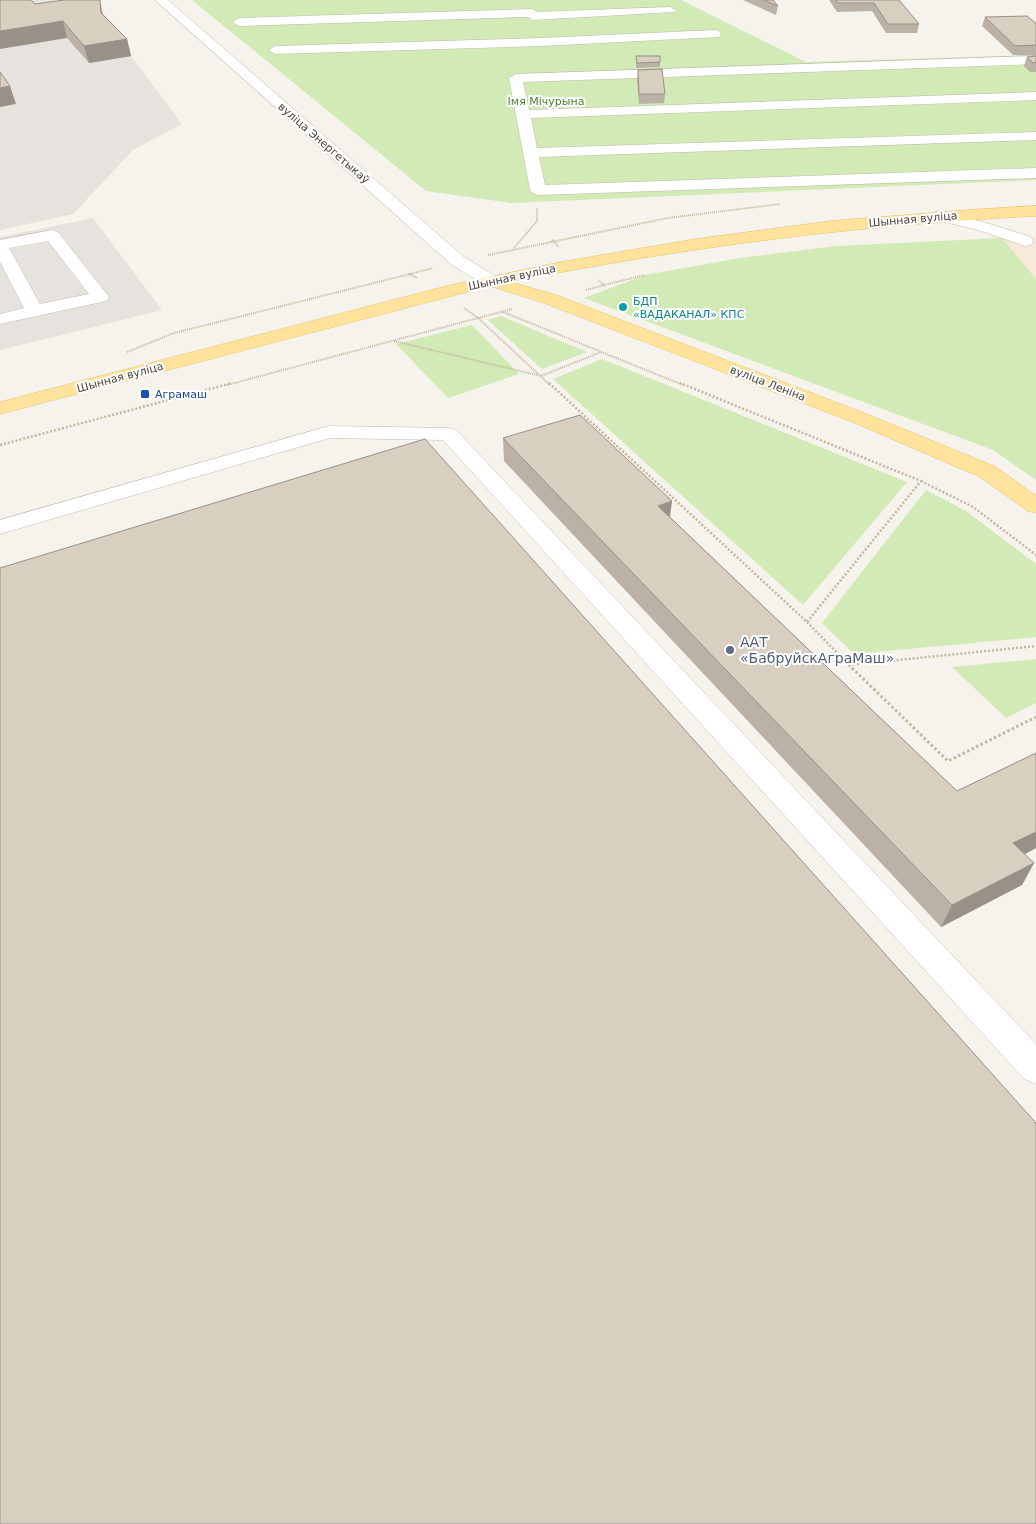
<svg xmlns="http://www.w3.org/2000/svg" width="1036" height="1524" font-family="'DejaVu Sans',sans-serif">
  <rect width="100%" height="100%" fill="#f6f3ec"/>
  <path fill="#f7ead8" d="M 1036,236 L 1036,280 L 1002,238 Z"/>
  <path fill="#e6e2dd" d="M 0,0 L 76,0 L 131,56 L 182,124 L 133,150 L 73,214 L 0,230 Z
    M 93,218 L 162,310 L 0,350 L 0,237 Z"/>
  <path fill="#d2eab5" d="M 192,0 L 681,0 L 806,62 L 1036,55 L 1036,180 L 511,203 L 426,191 Z
    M 1002,238 L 1036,279 L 1036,480 L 993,450 L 584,298 L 645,275 L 740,258 L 836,246 Z
    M 501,316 L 587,352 L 542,369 L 488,320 Z
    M 472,325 L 519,374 L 448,398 L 396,344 Z
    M 602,359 L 907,482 L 803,605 L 553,379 Z
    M 926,490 L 966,511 L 1036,564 L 1036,637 L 854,654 L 822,623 Z
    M 1036,659 L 1036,703 L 1006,718 L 952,667 Z"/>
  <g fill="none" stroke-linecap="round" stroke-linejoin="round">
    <defs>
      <path id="minor" d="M 155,0 L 168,0 L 464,257 L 497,277 L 500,281 L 497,285 L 491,286 L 485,285 L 452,265 Z
        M 670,7 L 676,10 L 674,12 L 533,20 L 528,17 L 239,26 L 233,22 L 239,18 L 532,9 L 537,12 Z
        M 715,30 L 719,31 L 721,34 L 719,37 L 541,46 L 275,54 L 269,50 L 275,46 L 541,38 Z
        M 1036,56 L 1036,64 L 523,82 L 529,110 L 1036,92 L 1036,100 L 531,118 L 537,148 L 1036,132 L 1036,140 L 539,157 L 545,185 L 1036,168 L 1036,178 L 538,195 L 533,193 L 530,190 L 509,78 L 516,74 Z
        M 939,211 L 990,224 L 1031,237 L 1033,241 L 1031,245 L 1025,246 L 978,230 L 933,219 L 931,216 L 933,213 Z
        M 52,230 L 58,232 L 109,297 L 106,301 L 0,324 L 0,314 L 24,308 L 0,262 L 0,240 ZM 48,241 L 89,294 L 40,304 L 9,248 Z
        M 329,426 L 449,428 L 456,430 L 1036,1044 L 1036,1084 L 1024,1079 L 443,440 L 330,438 L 0,534 L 0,520 Z"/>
      <path id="major" d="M 1036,206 L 1036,216 C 859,225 685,247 511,282 L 556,295 L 869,415 L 996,467 L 1036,496 L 1036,513 L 1028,511 L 980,477 L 855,423 L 544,303 L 490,286 L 0,414 L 0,402 L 447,286 L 561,262 L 696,239 L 831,221 L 968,210 Z"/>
    </defs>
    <use href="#minor" stroke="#c2bbae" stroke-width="1"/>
    <use href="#major" stroke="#e6c16a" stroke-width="1"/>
    <path stroke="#c4b79f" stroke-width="2" stroke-dasharray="1 1" stroke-linecap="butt" d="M 552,240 L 559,247
      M 514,248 L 537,221 L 537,208
      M 488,255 L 668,218 L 780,204
      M 417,278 L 410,274 L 433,268
      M 604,285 L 645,275
      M 586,290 L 604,285 L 598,280
      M 512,309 L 478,318 L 550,385
      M 503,312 L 683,385
      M 394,341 L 541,376 L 601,352
      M 127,352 L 174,333 L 410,274
      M 227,385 L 478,318 L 464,308"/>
    <path stroke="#c4b79f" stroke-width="2.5" stroke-dasharray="2 2" stroke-linecap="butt" d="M 549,383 L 807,622 L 921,481 L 680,383
      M 0,445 L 232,383
      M 921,481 L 973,507 L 1036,555
      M 807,622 L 849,665 L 1036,646
      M 849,665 L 853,669"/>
    <path stroke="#c4b79f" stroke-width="3" stroke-dasharray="2.5 2.5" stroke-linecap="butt" d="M 852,668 L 948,761 L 1036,717"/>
    <use href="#minor" fill="#fff" fill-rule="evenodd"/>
    <use href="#major" fill="#ffe39c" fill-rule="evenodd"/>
  </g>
  <path fill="#bab2a6" d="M 64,0 L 100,0 L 103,14 L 127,39 L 131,56 L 89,63 L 67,38 L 35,4 Z
    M 743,0 L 773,0 L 778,6 L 776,15 Z
    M 829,0 L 899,0 L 919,24 L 917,33 L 886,33 L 872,11 L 837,12 Z
    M 985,17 L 1036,23 L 1036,55 L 1013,55 L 982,26 Z
    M 636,56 L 660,62 L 660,67 L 636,68 Z
    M 1036,56 L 1036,72 L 1030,72 L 1024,66 L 1027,57 Z
    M 638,70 L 665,94 L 664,103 L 639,104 L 637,80 Z
    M 503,438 L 670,517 L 957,791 L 1036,753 L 1036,848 L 1025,854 L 1034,863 L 1022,885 L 941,927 L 504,461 Z"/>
  <path fill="#979187" d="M 63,21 L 67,38 L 0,49 L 0,31 Z
    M 127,39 L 131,56 L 89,63 L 84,46 Z
    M 10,86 L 16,104 L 0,107 L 0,88 Z
    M 672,501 L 669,525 L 658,506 Z
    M 1036,832 L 1036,848 L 1002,866 L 1013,843 Z
    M 1034,863 L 1022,885 L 941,927 L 952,905 Z"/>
  <path fill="#d8cfc1" stroke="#979187" d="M 0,0 L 31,0 L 35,4 L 64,0 L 100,0 L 101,13 L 127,39 L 84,46 L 63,21 L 0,31 Z
    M 764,0 L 773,0 L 778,6 Z
    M 836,0 L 899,0 L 919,24 L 888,24 L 874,3 L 838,3 Z
    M 1027,16 L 1036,23 L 1036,45 L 1015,46 L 985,17 Z
    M 636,56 L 660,56 L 660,62 L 637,63 Z
    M 1036,56 L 1036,62 L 1033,63 L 1027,57 Z
    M 662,69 L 665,94 L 639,94 L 638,70 Z
    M 0,72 L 10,86 L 0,88 Z
    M 580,415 L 672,501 L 658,506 L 957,791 L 1036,753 L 1036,832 L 1013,843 L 1034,863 L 952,905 L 503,438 Z
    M 425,439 L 1036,1123 L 1036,1524 L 0,1524 L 0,568 Z"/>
  <circle fill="#0f9aa8" stroke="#fff" stroke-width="2" cx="623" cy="307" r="5"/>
  <rect fill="#1a4fb4" stroke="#fff" stroke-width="2" x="140" y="389" width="10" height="10" rx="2.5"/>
  <circle fill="#5c6f8a" stroke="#fff" stroke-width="2" cx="730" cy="650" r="5"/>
  <g text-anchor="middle" stroke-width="4" stroke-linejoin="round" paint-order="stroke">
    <g font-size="11" fill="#4a7f2a" stroke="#fff">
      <text x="546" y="105">Імя Мічурына</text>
    </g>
    <g font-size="11" fill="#4b4439" stroke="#fff">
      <text transform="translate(324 143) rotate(41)" y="4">вуліца Энергетыкаў</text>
      <text transform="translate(913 219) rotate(-5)" y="4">Шынная вуліца</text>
      <text transform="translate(512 277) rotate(-12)" y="4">Шынная вуліца</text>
      <text transform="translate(120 377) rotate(-15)" y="4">Шынная вуліца</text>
      <text transform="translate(768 383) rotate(21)" y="4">вуліца Леніна</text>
    </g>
    <g font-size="11" fill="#0d838f" stroke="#fff" text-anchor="start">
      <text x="633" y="305">БДП<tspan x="633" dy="13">«ВАДАКАНАЛ» КПС</tspan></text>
    </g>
    <g font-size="11" fill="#164399" stroke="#fff" text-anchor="start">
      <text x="155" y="398">Аграмаш</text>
    </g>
    <g font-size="14" fill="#4e5e75" stroke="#fff" text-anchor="start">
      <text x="740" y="647">ААТ<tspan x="740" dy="16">«БабруйскАграМаш»</tspan></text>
    </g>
  </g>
</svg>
